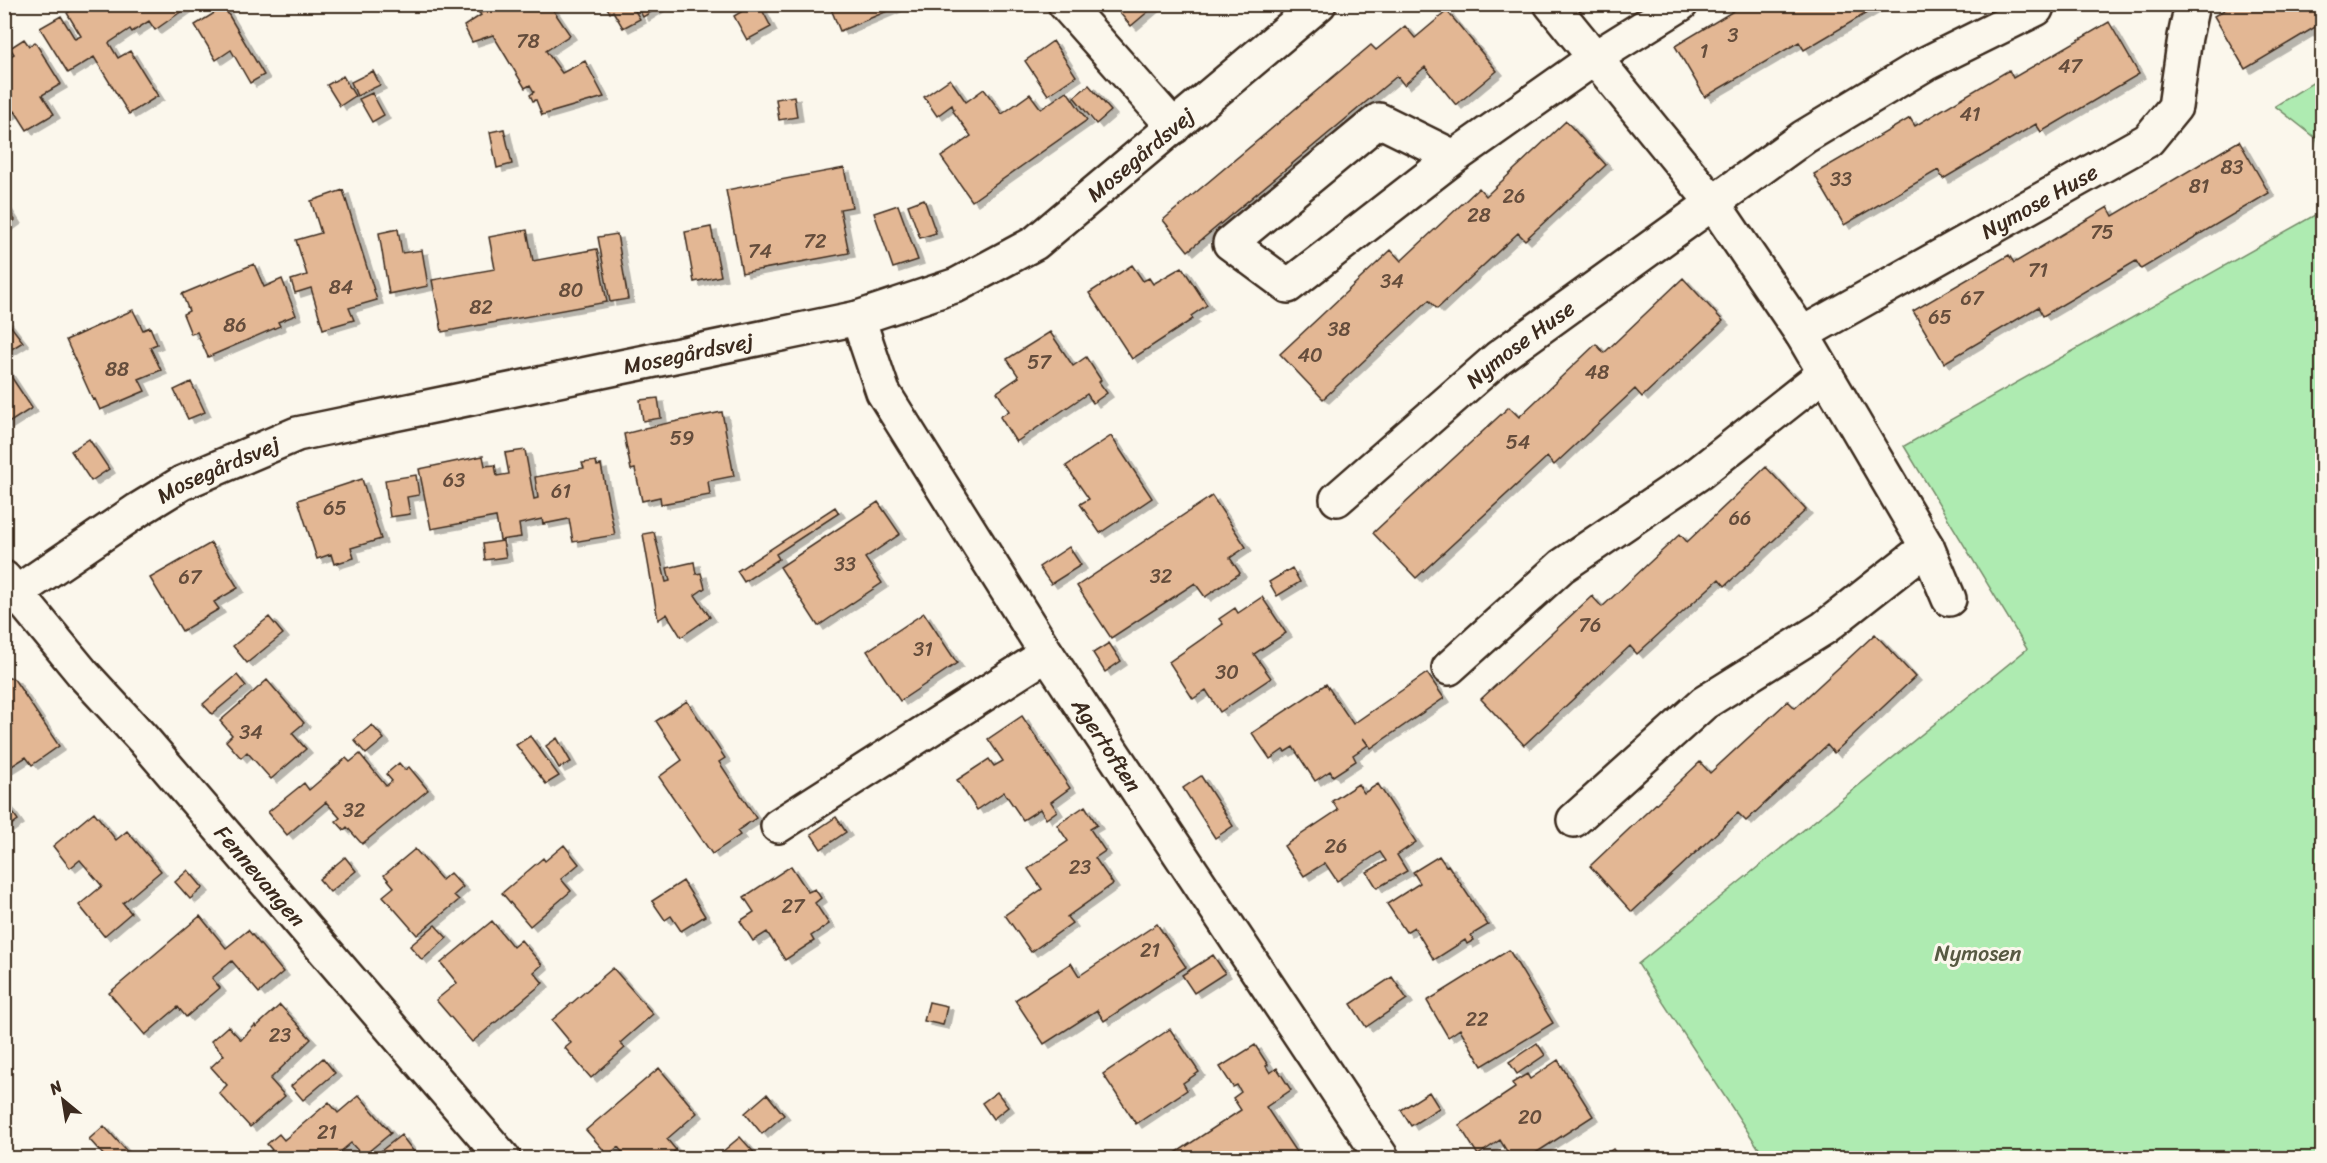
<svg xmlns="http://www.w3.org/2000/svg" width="2327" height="1163" font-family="Sriracha,sans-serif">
  <defs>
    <filter id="shadow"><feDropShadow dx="6" dy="4" stdDeviation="0" flood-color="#0004"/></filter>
  </defs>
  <rect width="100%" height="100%" fill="#fbf7ec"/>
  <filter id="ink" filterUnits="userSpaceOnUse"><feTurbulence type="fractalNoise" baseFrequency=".0167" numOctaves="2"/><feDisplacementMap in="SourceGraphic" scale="12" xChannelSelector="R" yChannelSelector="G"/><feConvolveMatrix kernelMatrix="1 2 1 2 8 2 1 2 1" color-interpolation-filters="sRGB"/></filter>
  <g filter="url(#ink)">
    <path fill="#aeebb1" stroke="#748a68" stroke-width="1.5" d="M 2322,77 L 2322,159 L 2317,139 L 2275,106 Z
      M 2322,211 L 2322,1158 L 1765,1158 L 1638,964 L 2027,649 L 1904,446 Z"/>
    <path fill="#e3b794" stroke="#3b2a1e" stroke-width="1.5" filter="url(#shadow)" d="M 192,4 L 155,30 L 149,21 L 132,32 L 130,29 L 109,43 L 118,58 L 130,51 L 158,96 L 129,114 L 94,57 L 68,73 L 40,28 L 61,16 L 75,39 L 81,36 L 67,13 L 75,8 L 73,4 Z
      M 477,4 L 549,4 L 570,35 L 546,51 L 562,73 L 585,61 L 604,97 L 542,115 L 536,100 L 533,101 L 530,95 L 534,92 L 530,85 L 525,88 L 493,35 L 472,42 L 464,26 L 481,15 L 479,13 L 482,12 Z
      M 605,4 L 631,4 L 640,19 L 623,28 L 613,11 L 610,13 Z
      M 636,4 L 664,4 L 643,17 Z
      M 754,4 L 759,4 L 771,27 L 747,40 L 734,16 Z
      M 829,4 L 896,4 L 897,7 L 840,31 Z
      M 1112,4 L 1157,4 L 1131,26 Z
      M 1745,4 L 1882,4 L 1804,50 L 1799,42 L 1705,97 L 1675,46 Z
      M 2234,4 L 2322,4 L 2322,23 L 2245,69 L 2214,16 Z
      M 224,7 L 264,75 L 250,83 L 231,50 L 216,60 L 195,25 Z
      M 1447,11 L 1497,71 L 1456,105 L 1425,67 L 1404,85 L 1397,76 L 1188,251 L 1163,220 L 1371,45 L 1376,50 L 1405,26 L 1415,38 Z
      M 2109,22 L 2139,74 L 2041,132 L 2036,124 L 1943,179 L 1938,170 L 1844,225 L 1814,174 L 1910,118 L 1915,126 L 2009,70 L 2013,78 Z
      M 24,39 L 29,46 L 35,42 L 61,84 L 42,95 L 54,114 L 27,130 L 15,111 L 4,118 L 4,60 L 14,54 L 10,48 Z
      M 1053,41 L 1076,76 L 1048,95 L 1025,61 Z
      M 373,71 L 380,85 L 357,96 L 351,82 Z
      M 343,76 L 355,96 L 340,106 L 327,85 Z
      M 950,79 L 966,102 L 984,89 L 1002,114 L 1030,94 L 1041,109 L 1067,91 L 1087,120 L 972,201 L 941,157 L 971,136 L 953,111 L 954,110 L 952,105 L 937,116 L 924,97 Z
      M 1089,85 L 1111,111 L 1096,124 L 1074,97 Z
      M 372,93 L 384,115 L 372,122 L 359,99 Z
      M 794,96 L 797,117 L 779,120 L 776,99 Z
      M 1566,121 L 1606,165 L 1525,240 L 1518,233 L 1437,309 L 1429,300 L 1323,399 L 1280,354 L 1391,250 L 1401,261 L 1479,188 L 1486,196 Z
      M 504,129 L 512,164 L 497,168 L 490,132 Z
      M 2239,141 L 2269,193 L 2141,269 L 2136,261 L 2043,316 L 2038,307 L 1944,363 L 1913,311 L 2009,255 L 2014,263 L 2108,207 L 2113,216 Z
      M 844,168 L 852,207 L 840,209 L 849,253 L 742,273 L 726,190 Z
      M 343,190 L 377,300 L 349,308 L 354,320 L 323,329 L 311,288 L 295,293 L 291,280 L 307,275 L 296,240 L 321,233 L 311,201 Z
      M 924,199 L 936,233 L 920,238 L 908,205 Z
      M 4,203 L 15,220 L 4,228 Z
      M 898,205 L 918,260 L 893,268 L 874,213 Z
      M 711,227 L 721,276 L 694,282 L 685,232 Z
      M 398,229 L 402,253 L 422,250 L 428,286 L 389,294 L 379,233 Z
      M 527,230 L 533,261 L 597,249 L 607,302 L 442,332 L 432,280 L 495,269 L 489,237 Z
      M 617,234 L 628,299 L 610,302 L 598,237 Z
      M 254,264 L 264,287 L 282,279 L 296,315 L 278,322 L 280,326 L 208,357 L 197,332 L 191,334 L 183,314 L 189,311 L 182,294 Z
      M 1132,265 L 1143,281 L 1149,278 L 1153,284 L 1182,267 L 1207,305 L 1191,316 L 1193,319 L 1132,359 L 1089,293 Z
      M 1683,278 L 1723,321 L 1642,397 L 1635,389 L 1554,465 L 1547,457 L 1416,578 L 1373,533 L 1509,407 L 1519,417 L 1596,344 L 1604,353 Z
      M 133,310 L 143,330 L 150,327 L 157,344 L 150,347 L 161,370 L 139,379 L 145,391 L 100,410 L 95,399 L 93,400 L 66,340 Z
      M 6,320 L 23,342 L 5,353 L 4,321 Z
      M 1050,332 L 1073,366 L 1086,357 L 1101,380 L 1099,382 L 1107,393 L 1093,403 L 1087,394 L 1016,442 L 1000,417 L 1009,411 L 997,392 L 1019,377 L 1007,359 Z
      M 4,366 L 32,408 L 4,426 Z
      M 191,382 L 205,412 L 188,419 L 174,390 Z
      M 658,398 L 661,418 L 643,421 L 640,400 Z
      M 722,412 L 734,476 L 708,481 L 710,495 L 661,504 L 660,497 L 642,501 L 635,469 L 631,470 L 624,434 L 644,429 L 644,428 Z
      M 1111,436 L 1152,498 L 1100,533 L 1080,504 L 1089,499 L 1066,466 Z
      M 89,439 L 109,469 L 91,481 L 71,451 Z
      M 525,450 L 534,499 L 538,498 L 535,477 L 584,468 L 582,463 L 596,461 L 597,466 L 601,465 L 615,535 L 573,542 L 569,519 L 543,524 L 542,519 L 519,524 L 521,537 L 500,540 L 496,517 L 431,529 L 419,469 L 483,456 L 485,466 L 495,465 L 497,476 L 509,474 L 505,453 Z
      M 1766,467 L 1806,510 L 1725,586 L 1719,579 L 1637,654 L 1630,646 L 1524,745 L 1481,699 L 1592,596 L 1602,607 L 1680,534 L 1687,542 Z
      M 416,475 L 419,495 L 407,497 L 410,514 L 390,517 L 385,480 Z
      M 362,479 L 381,539 L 351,548 L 354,558 L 334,564 L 331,554 L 317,559 L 298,500 Z
      M 1212,496 L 1246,547 L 1230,558 L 1240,573 L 1205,597 L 1195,583 L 1111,638 L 1077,586 Z
      M 878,502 L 900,534 L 865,558 L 882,583 L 818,626 L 780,567 Z
      M 835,507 L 839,513 L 776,554 L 779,559 L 744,582 L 737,571 Z
      M 654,532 L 666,582 L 670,581 L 667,568 L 694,562 L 696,574 L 701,573 L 705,588 L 695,595 L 710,617 L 681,637 L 667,614 L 658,620 L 643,534 Z
      M 503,541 L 506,557 L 485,560 L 483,544 Z
      M 211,543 L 238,588 L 214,602 L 219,609 L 182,631 L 150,578 Z
      M 1069,547 L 1081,565 L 1051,584 L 1039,567 Z
      M 1292,568 L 1300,582 L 1277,596 L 1269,582 Z
      M 1262,597 L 1286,633 L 1254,654 L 1271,678 L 1220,712 L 1206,690 L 1193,699 L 1169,662 L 1223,624 L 1219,619 L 1235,608 L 1238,613 Z
      M 924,613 L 957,663 L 900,701 L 867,651 Z
      M 269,617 L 283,634 L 247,663 L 233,646 Z
      M 1875,634 L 1915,677 L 1834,753 L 1827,745 L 1746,821 L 1738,813 L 1632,912 L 1590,866 L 1700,762 L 1710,773 L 1788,701 L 1795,708 Z
      M 1109,643 L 1121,661 L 1105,672 L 1093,653 Z
      M 1427,673 L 1444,698 L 1371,748 L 1363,738 L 1368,745 L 1353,755 L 1356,761 L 1333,776 L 1330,771 L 1315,781 L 1293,747 L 1285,752 L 1283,750 L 1270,759 L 1252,733 L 1326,684 L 1353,724 Z
      M 237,675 L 246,686 L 212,714 L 203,704 Z
      M 4,677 L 14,679 L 59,746 L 32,765 L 26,757 L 4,771 Z
      M 267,680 L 304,723 L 292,733 L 306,749 L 271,779 L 247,752 L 241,758 L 226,741 L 232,735 L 220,721 Z
      M 687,701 L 725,758 L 719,762 L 756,818 L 737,831 L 740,835 L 712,854 L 659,777 L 682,760 L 656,721 Z
      M 1022,716 L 1070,788 L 1051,802 L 1057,811 L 1046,819 L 1040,809 L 1023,820 L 1004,792 L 977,810 L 957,780 L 989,759 L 994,766 L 1003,761 L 988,739 Z
      M 372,725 L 384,739 L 366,754 L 354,740 Z
      M 530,736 L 559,776 L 546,784 L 516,745 Z
      M 557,738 L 571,762 L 559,768 L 546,746 Z
      M 360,754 L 386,786 L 392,781 L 386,774 L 399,763 L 405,770 L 409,767 L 428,790 L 362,844 L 347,827 L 344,830 L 336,821 L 340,818 L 326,802 L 287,835 L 268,812 L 304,783 L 309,790 L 346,758 L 350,762 Z
      M 1201,776 L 1233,826 L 1215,838 L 1183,788 Z
      M 1358,784 L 1364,793 L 1378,784 L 1416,842 L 1397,855 L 1407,871 L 1377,888 L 1367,872 L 1386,861 L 1380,852 L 1337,881 L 1325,863 L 1304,876 L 1284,846 L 1338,810 L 1332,801 Z
      M 4,800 L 18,820 L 4,830 Z
      M 1085,806 L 1097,825 L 1090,829 L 1105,851 L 1095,858 L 1113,884 L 1067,917 L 1072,923 L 1031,952 L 1005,915 L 1042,889 L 1028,869 L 1068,841 L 1057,825 Z
      M 94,812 L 116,840 L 127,831 L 161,871 L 123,903 L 131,913 L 104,936 L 79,905 L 102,886 L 80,860 L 70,868 L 53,846 Z
      M 836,817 L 846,832 L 821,849 L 811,834 Z
      M 564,845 L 579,864 L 561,879 L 571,891 L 530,926 L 502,893 L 543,858 L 545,861 Z
      M 415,849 L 442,880 L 450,873 L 463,887 L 454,895 L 459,900 L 417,935 L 383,896 L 394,887 L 384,875 Z
      M 1439,856 L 1446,866 L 1448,865 L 1488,925 L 1471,935 L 1474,940 L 1467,944 L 1465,940 L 1434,960 L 1414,927 L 1406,932 L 1387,904 L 1420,883 L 1413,872 Z
      M 345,857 L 356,871 L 330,892 L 319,879 Z
      M 791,866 L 808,892 L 815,889 L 821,898 L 815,903 L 829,924 L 811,936 L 814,941 L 785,960 L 767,932 L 753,941 L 740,921 L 754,912 L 744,897 Z
      M 188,870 L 203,888 L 190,899 L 175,882 Z
      M 683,881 L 705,916 L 681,931 L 671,916 L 665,920 L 652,901 Z
      M 200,916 L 226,948 L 248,930 L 283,972 L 259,993 L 232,961 L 212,978 L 220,988 L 186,1017 L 178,1007 L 145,1035 L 109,993 Z
      M 492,921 L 513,947 L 521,940 L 542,965 L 534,972 L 543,983 L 472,1042 L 436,1000 L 457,983 L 441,963 Z
      M 1157,924 L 1186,967 L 1104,1021 L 1097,1010 L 1044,1044 L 1015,1000 L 1071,963 L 1079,976 Z
      M 435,925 L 447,938 L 422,960 L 410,946 Z
      M 1509,950 L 1553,1023 L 1482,1066 L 1460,1029 L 1448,1037 L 1427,1001 Z
      M 1213,955 L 1225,973 L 1194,993 L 1182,975 Z
      M 613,968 L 653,1014 L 620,1043 L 625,1048 L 591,1078 L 565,1048 L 571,1043 L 552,1020 Z
      M 1392,977 L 1407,999 L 1366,1027 L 1351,1004 Z
      M 929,1002 L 947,1006 L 943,1025 L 924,1021 Z
      M 280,1005 L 311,1039 L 270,1079 L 285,1096 L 250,1127 L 219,1093 L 227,1085 L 211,1067 L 224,1055 L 211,1041 L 228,1026 L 241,1040 L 255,1025 L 256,1027 Z
      M 1170,1029 L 1199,1072 L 1183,1083 L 1187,1090 L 1136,1124 L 1103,1074 Z
      M 1537,1043 L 1545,1055 L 1517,1074 L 1509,1062 Z
      M 1255,1045 L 1268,1065 L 1266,1066 L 1270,1073 L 1277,1068 L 1291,1090 L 1266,1107 L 1300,1158 L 1168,1158 L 1241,1110 L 1233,1098 L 1241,1092 L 1237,1085 L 1233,1087 L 1220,1067 Z
      M 323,1058 L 335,1073 L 303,1100 L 291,1086 Z
      M 1558,1060 L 1593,1116 L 1534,1154 L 1537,1158 L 1511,1158 L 1500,1140 L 1478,1155 L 1459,1125 L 1515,1088 L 1512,1083 L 1527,1074 L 1530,1079 Z
      M 659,1068 L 697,1113 L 667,1139 L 676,1150 L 665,1158 L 627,1158 L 618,1147 L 608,1155 L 586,1130 Z
      M 997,1092 L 1008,1107 L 993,1119 L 982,1103 Z
      M 1429,1092 L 1439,1108 L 1411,1126 L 1401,1110 Z
      M 767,1094 L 784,1115 L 762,1134 L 745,1113 Z
      M 359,1095 L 391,1133 L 363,1156 L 351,1143 L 333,1158 L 266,1158 L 266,1155 L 272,1150 L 267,1144 L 279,1134 L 284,1140 L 329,1102 L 338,1113 Z
      M 104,1126 L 133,1158 L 106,1158 L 89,1139 Z
      M 401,1135 L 414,1152 L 405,1158 L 372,1158 Z
      M 740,1137 L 759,1158 L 715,1158 Z
      M 1613,1149 L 1619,1158 L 1594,1158 L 1599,1155 L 1601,1157 Z"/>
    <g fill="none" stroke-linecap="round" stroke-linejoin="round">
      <defs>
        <g id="minor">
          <path d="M 1065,4 L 1174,127"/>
          <path d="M 1551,4 L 1713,203 L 1802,334 L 1927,547 L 1949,599"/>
          <path d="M 1454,157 L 1379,120 L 1230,243 L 1288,286 L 1454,157 L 1596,57 L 1681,4"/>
          <path id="s1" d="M 858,318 L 883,392 L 1047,654 L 1382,1158"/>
          <path id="s2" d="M 1802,334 L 2148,140 L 2175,107 L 2185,37 L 2192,4"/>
          <path id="s3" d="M 1337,499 L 1498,358 L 1804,137 L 1925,64 L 2036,9 L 2038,4"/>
          <path id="s4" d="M 4,578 L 84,675 L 143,739 L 503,1158"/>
          <path id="s5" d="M 4,601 L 138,510 L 182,483 L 297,434 L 858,318 L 957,285 L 1035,243 L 1319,4"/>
          <path d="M 1449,668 L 1562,566 L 1699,473 L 1825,373"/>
          <path d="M 1574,820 L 1704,703 L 1824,628 L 1927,547"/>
          <path d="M 778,826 L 1047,654"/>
        </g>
      </defs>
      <use href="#minor" stroke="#3b2a1e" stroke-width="38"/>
      <use href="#minor" stroke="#fbf7ec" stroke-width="33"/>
    </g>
  </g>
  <g text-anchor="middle" stroke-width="6" stroke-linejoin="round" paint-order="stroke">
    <g font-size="20" fill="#654d3c">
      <text x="1733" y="42">3</text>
      <text x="528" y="48">78</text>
      <text x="1704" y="58">1</text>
      <text x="2070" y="73">47</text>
      <text x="1970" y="121">41</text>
      <text x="2232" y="174">83</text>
      <text x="1841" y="186">33</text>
      <text x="2199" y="193">81</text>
      <text x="1514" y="203">26</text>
      <text x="1479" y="222">28</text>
      <text x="2102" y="239">75</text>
      <text x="815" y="248">72</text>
      <text x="760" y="258">74</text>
      <text x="2038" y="277">71</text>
      <text x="1392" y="288">34</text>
      <text x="341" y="294">84</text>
      <text x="571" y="297">80</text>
      <text x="1972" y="305">67</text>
      <text x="481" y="314">82</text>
      <text x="1940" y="324">65</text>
      <text x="235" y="332">86</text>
      <text x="1339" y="336">38</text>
      <text x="1310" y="362">40</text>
      <text x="1039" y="369">57</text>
      <text x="117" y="376">88</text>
      <text x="1597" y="379">48</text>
      <text x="682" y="445">59</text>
      <text x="1518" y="449">54</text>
      <text x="454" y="487">63</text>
      <text x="561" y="498">61</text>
      <text x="335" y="515">65</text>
      <text x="1740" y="525">66</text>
      <text x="845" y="571">33</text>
      <text x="1161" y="583">32</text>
      <text x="190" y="584">67</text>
      <text x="1590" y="632">76</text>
      <text x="923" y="656">31</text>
      <text x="1227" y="679">30</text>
      <text x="251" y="739">34</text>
      <text x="354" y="817">32</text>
      <text x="1336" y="853">26</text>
      <text x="1080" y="874">23</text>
      <text x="793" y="913">27</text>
      <text x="1150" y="957">21</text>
      <text x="1477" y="1026">22</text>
      <text x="280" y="1042">23</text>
      <text x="1530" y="1124">20</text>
      <text x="327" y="1139">21</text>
    </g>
    <g font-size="22" fill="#3b2a1e" stroke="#fbf7ec">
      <text dy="8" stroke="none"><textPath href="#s5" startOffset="1242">Mosegårdsvej</textPath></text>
      <text dy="8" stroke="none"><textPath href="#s2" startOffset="272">Nymose Huse</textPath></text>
      <text dy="8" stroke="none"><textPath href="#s3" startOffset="240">Nymose Huse</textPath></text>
      <text dy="8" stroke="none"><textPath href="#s5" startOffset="738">Mosegårdsvej</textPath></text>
      <text dy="8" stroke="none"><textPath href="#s5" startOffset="252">Mosegårdsvej</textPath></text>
      <text dy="8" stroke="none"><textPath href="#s1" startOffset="496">Agertoften</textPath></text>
      <text dy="8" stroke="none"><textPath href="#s4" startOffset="393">Fennevangen</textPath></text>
    </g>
    <g font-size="22" fill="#585a43" stroke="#fbf7ec">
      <text x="1978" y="961">Nymosen</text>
    </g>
  </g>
  <rect width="2327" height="1163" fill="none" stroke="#fbf7ec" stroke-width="24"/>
  <rect x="12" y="12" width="2303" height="1139" fill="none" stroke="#3b2a1e" stroke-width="2" filter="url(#ink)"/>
  <g transform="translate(63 1100) rotate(330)" stroke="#fbf7ec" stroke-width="4.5" paint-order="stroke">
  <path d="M0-4.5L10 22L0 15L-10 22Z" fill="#3b2a1e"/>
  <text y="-9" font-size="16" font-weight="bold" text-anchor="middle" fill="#3b2a1e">N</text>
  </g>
</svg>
